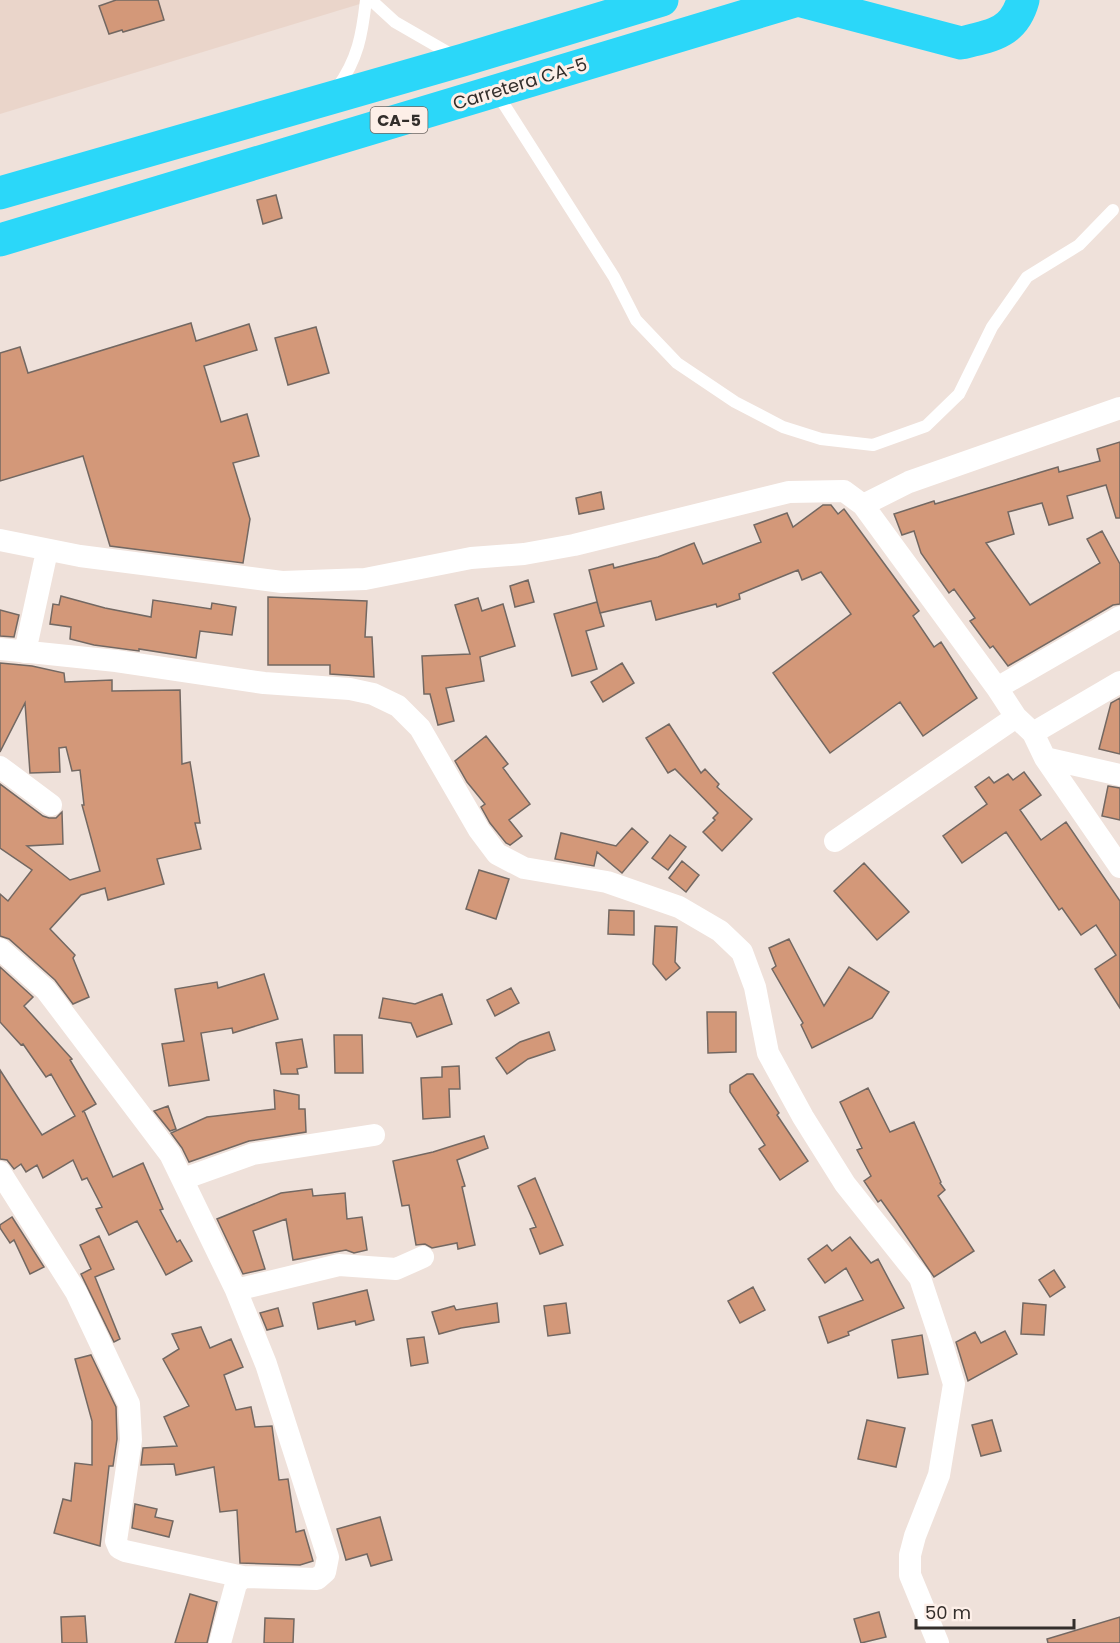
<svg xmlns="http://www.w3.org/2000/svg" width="1120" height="1643" font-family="Poppins,sans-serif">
  <rect width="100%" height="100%" fill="#efe1da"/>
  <path fill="#ead5ca" d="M 0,0 L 373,0 L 0,114 Z"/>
  <path fill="#d39879" stroke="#736862" stroke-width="1.5" d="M 116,0 L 158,0 L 164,20 L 123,32 L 122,30 L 109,34 L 99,6 Z
    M 276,195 L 282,218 L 263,224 L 257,200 Z
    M 191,323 L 196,341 L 249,324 L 257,350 L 204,366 L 221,422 L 247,414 L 259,456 L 233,463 L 250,519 L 243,563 L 110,546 L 83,456 L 0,481 L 0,353 L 20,347 L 28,373 Z
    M 316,327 L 329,373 L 288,385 L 275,338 Z
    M 1120,442 L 1120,518 L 1116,518 L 1106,485 L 1067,496 L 1073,518 L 1049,525 L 1042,503 L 1008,512 L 1014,534 L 986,543 L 1030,605 L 1100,563 L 1087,539 L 1102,531 L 1120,564 L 1120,604 L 1113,605 L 1008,666 L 993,646 L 990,648 L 970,621 L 975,618 L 954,589 L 949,593 L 921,553 L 914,531 L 902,535 L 894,514 L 934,501 L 935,504 L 1058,467 L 1059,472 L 1100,461 L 1097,449 Z
    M 601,492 L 604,509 L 579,514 L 576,498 Z
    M 823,505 L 831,505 L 838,514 L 844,509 L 919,611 L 913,616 L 934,647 L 941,642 L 977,698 L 923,736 L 900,702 L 830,753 L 773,673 L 851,614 L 821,572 L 802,580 L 798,570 L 739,594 L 740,599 L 717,607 L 716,604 L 656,620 L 651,601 L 600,613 L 589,570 L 613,564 L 614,568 L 658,557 L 694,543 L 703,564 L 761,542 L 754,525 L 787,513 L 793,527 Z
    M 528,580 L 534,602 L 515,607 L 510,586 Z
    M 61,596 L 105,608 L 151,617 L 153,600 L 211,609 L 212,603 L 236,607 L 232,635 L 200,631 L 196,658 L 139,649 L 139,651 L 94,645 L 70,639 L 71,627 L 50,624 L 53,604 L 59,605 Z
    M 268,597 L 367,601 L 365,637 L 372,637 L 374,677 L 330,674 L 330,665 L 268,665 Z
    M 478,598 L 482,611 L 503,604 L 515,646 L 480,657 L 484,681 L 446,688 L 454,721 L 438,725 L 430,694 L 424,694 L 422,656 L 470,654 L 455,605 Z
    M 597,602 L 604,626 L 586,631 L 597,669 L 572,676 L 554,614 Z
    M 0,610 L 19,615 L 14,637 L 0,636 Z
    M 0,663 L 32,666 L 64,673 L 65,682 L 112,680 L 112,691 L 180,690 L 182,764 L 190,762 L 200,823 L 195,823 L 201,849 L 157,859 L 164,884 L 108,900 L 105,888 L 81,895 L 50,929 L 75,955 L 73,958 L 89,997 L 73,1004 L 55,980 L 9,939 L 0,936 L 0,894 L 8,901 L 32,870 L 0,848 L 0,784 L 43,816 L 49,818 L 56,818 L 62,812 L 63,844 L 27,846 L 70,880 L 100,871 L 82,805 L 84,805 L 80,770 L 72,771 L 66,747 L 59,748 L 60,772 L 30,773 L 25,703 L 0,752 Z
    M 622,663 L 634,683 L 603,702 L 591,682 Z
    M 1120,698 L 1120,754 L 1099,749 L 1111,703 Z
    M 669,724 L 701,773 L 705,769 L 719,784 L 717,787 L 752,819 L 722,851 L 703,832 L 715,820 L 713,818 L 718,813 L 675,769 L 668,773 L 646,738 Z
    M 486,736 L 508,764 L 503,768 L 530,804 L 509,820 L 522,836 L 510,845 L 506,843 L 490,823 L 481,807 L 485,804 L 467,782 L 455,761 Z
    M 1024,772 L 1041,795 L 1020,810 L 1041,840 L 1066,822 L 1120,901 L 1120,1008 L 1095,969 L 1116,955 L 1096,925 L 1081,935 L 1062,908 L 1059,910 L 1006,832 L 962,863 L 943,836 L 987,804 L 975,787 L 989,777 L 994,783 L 1008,774 L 1013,780 Z
    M 1108,786 L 1120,788 L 1120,820 L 1102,816 Z
    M 632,828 L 648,842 L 622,873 L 597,852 L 594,866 L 555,859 L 561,833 L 616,846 Z
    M 670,835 L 686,847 L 668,870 L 652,858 Z
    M 682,861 L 699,875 L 686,892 L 669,878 Z
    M 864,863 L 909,912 L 877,940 L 834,891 Z
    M 479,870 L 509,879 L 496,919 L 466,909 Z
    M 609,910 L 634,911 L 634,935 L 608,934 Z
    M 655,926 L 677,927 L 675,962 L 680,968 L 666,980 L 653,964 Z
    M 789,939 L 824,1006 L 849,967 L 889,992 L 872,1018 L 812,1048 L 801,1025 L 803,1023 L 772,969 L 776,966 L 769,948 Z
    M 0,967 L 33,997 L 24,1006 L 72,1059 L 70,1060 L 96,1104 L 82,1112 L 84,1111 L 113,1177 L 143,1163 L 163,1209 L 160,1210 L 177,1242 L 180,1240 L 192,1261 L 166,1275 L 137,1221 L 109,1235 L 96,1209 L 102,1207 L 87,1178 L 82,1180 L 73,1160 L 43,1178 L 37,1165 L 26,1172 L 21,1164 L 14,1169 L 7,1160 L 0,1159 L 0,1070 L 42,1135 L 75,1116 L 51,1074 L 46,1077 L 23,1044 L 21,1045 L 0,1022 Z
    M 264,974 L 278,1019 L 233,1033 L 232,1028 L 201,1033 L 209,1080 L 169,1086 L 162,1044 L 184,1041 L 175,989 L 217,982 L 218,988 Z
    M 511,988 L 519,1003 L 495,1016 L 487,1000 Z
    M 442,994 L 452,1024 L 417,1037 L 411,1023 L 379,1018 L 383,998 L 415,1004 Z
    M 707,1012 L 736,1012 L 736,1052 L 708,1053 Z
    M 549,1032 L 555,1050 L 528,1059 L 507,1074 L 496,1058 L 520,1042 Z
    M 334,1035 L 362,1035 L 363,1073 L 335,1073 Z
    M 302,1039 L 307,1067 L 297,1069 L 298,1074 L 281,1074 L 276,1043 Z
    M 459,1066 L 460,1089 L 449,1089 L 450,1117 L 423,1119 L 421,1078 L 442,1077 L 442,1067 Z
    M 747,1074 L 753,1074 L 779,1113 L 777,1115 L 808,1161 L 780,1180 L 759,1149 L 765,1145 L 730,1092 L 730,1085 Z
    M 868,1088 L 890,1132 L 914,1122 L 941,1182 L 940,1183 L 945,1190 L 938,1196 L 974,1251 L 934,1277 L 896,1221 L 881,1200 L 878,1202 L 864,1181 L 871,1176 L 857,1150 L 862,1148 L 840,1102 Z
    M 274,1090 L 299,1095 L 299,1109 L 305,1109 L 306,1132 L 249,1141 L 189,1162 L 182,1148 L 171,1133 L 207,1117 L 275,1109 Z
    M 168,1106 L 176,1129 L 170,1131 L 154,1111 Z
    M 484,1136 L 488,1148 L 457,1160 L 465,1186 L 462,1187 L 475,1245 L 458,1249 L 457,1243 L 432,1248 L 425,1244 L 416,1245 L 409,1205 L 402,1206 L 393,1161 L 433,1152 Z
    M 535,1178 L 563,1245 L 540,1254 L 530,1229 L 536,1227 L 518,1186 Z
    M 312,1189 L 313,1196 L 345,1193 L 347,1219 L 362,1217 L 367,1250 L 354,1253 L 346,1250 L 293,1260 L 286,1219 L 253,1231 L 265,1269 L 243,1274 L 217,1219 L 281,1193 Z
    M 12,1217 L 44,1267 L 30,1274 L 14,1240 L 10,1243 L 0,1228 L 0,1225 Z
    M 99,1236 L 114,1269 L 95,1277 L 120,1339 L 114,1342 L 81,1274 L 91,1269 L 80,1245 Z
    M 850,1237 L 871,1263 L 878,1259 L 904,1308 L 848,1332 L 849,1335 L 828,1343 L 819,1317 L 863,1300 L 846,1268 L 825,1283 L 808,1259 L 827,1245 L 832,1251 Z
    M 1054,1270 L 1065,1287 L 1050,1297 L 1039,1280 Z
    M 753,1287 L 765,1310 L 740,1323 L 728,1301 Z
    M 367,1290 L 374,1320 L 356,1325 L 355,1321 L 318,1329 L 313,1303 Z
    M 497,1303 L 499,1322 L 461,1328 L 439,1334 L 432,1312 L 454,1306 L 456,1310 Z
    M 566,1303 L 570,1333 L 548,1336 L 544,1306 Z
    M 1023,1303 L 1046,1305 L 1044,1335 L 1021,1334 Z
    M 278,1308 L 283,1326 L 267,1330 L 260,1313 Z
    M 201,1327 L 210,1348 L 231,1339 L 243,1367 L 224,1375 L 236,1410 L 251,1407 L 255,1427 L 272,1426 L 279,1480 L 288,1479 L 296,1532 L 304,1530 L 313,1561 L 300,1565 L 240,1563 L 237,1510 L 220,1512 L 214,1467 L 176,1475 L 174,1464 L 141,1465 L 143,1448 L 177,1446 L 164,1417 L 189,1406 L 163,1359 L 179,1349 L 172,1334 Z
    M 1005,1331 L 1017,1354 L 968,1381 L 956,1342 L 975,1332 L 981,1343 Z
    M 922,1335 L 928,1374 L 898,1378 L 892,1340 Z
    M 424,1337 L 428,1363 L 411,1366 L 407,1339 Z
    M 91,1355 L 116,1407 L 117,1439 L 113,1466 L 109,1466 L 100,1546 L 54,1533 L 63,1499 L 71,1501 L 75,1463 L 92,1465 L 92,1421 L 75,1359 Z
    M 867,1420 L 905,1428 L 896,1467 L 858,1459 Z
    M 992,1420 L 1001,1451 L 981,1456 L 972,1425 Z
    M 135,1504 L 157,1509 L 155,1517 L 173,1521 L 169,1537 L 132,1528 Z
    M 380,1517 L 392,1560 L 371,1566 L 367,1554 L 346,1560 L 337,1529 Z
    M 190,1594 L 217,1602 L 207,1643 L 175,1643 Z
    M 879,1612 L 886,1637 L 861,1643 L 854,1619 Z
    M 85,1616 L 87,1643 L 62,1643 L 61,1617 Z
    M 1120,1617 L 1120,1643 L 1048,1643 L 1047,1639 Z
    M 265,1618 L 294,1619 L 293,1643 L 264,1643 Z"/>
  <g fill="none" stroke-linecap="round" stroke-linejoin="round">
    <path stroke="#fff" stroke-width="12" d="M 371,0 L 395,22 L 454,56
      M 337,88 C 358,59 362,35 366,0
      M 496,94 L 505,106 L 614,277 L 636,320 L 677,363 L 735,402 L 783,427 L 821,439 L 873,445 L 926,426 L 959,394 L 992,327 L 1027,277 L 1079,245 L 1113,210"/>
    <path stroke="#fff" stroke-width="22" d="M 863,505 L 997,688 L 1016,717 L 1033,733 L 1045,758 L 1120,867
      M 0,540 L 80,556 L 282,582 L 365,579 L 471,558 L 524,554 L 574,545 L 789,492 L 844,491 L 863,505 L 909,482 L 1120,408
      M 0,649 L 116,661 L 264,683 L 350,689 L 373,694 L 398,706 L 420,728 L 479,830 L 497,854 L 524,868 L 607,882 L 679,907 L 720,931 L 742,952 L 755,987 L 768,1053 L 803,1117 L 845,1184 L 920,1278 L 942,1344 L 954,1384 L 939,1475 L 915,1536 L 910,1555 L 910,1575 L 938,1643
      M 25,652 L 47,551
      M 997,688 L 1120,617
      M 1033,733 L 1120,682
      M 1045,758 L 1120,775
      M 0,767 L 51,805
      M 835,841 L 1016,717
      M 0,949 L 46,990 L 170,1154 L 236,1290 L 266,1364 L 328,1557 L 325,1572 L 317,1579 L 243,1577 L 236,1584 L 220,1643
      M 0,1172 L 76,1292 L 129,1404 L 131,1440 L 116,1541 L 119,1548 L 125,1551 L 243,1577
      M 183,1179 L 253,1154 L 374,1135
      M 236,1290 L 339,1265 L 396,1269 L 423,1257"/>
    <path stroke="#2bd7f9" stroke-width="33" d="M 798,0 L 961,43 C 992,36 1014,33 1023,0
      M 0,193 L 463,60 L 662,0
      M 0,240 L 798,0"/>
  </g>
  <g text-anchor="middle" stroke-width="6" stroke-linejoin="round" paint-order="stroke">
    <rect fill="#fdefe8" stroke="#706864" stroke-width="1.5" x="370.5" y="107" width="57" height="26" rx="4.5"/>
    <g font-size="16" font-weight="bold" fill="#332e2b">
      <text x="399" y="126">CA-5</text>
    </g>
    <g font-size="18" fill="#332e2b" stroke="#fdefe8">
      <text transform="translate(520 84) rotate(-17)" y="6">Carretera CA-5</text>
    </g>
  </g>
  <path d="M916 1619v9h158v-9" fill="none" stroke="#332e2b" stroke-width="3"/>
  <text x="925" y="1619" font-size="18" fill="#332e2b" stroke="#fdefe8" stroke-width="4.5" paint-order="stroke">50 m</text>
</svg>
